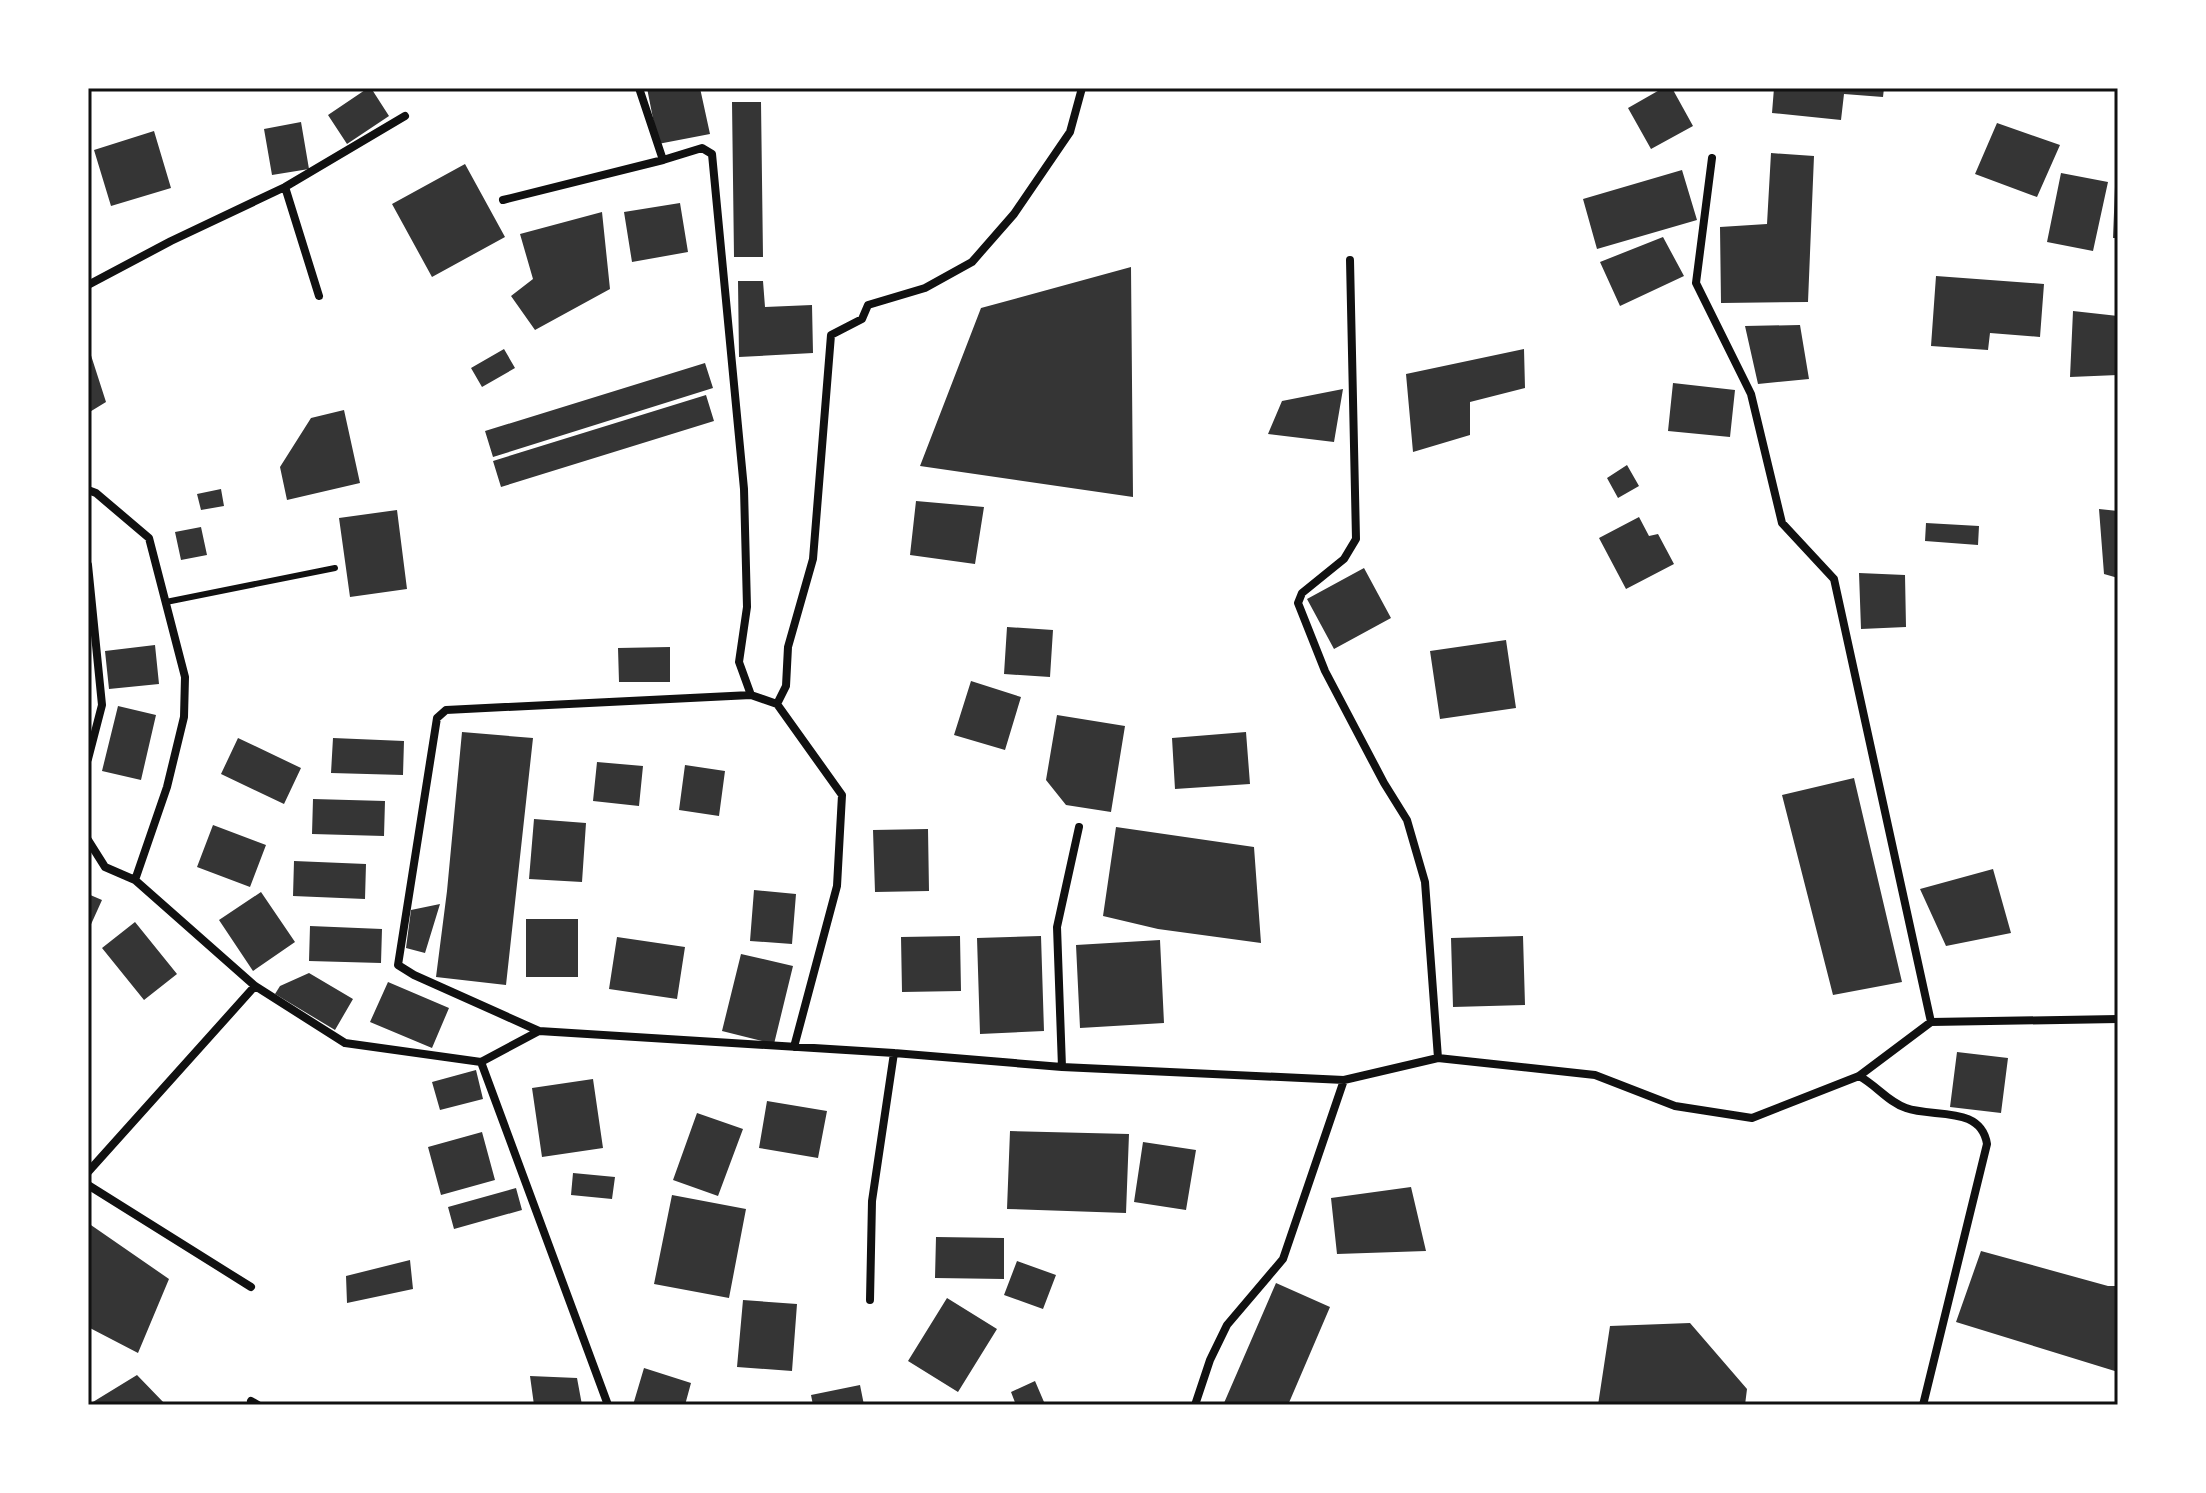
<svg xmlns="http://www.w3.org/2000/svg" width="2206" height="1493" font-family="'DM Sans',sans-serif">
  <rect width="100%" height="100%" fill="#fff"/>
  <path fill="#353535" d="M 368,88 L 371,88 L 389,116 L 347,144 L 328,115 Z
    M 647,88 L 700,88 L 710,134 L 658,144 Z
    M 1663,88 L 1672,88 L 1693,126 L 1651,149 L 1628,108 Z
    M 1774,88 L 1884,88 L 1883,97 L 1844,94 L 1841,120 L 1772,113 Z
    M 732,102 L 761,102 L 763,257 L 734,257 Z
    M 301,122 L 309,169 L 272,175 L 264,129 Z
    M 1997,123 L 2060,145 L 2037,197 L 1975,174 Z
    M 154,131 L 171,188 L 111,206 L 94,150 Z
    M 1771,153 L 1814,156 L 1808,302 L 1721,303 L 1720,227 L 1767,224 Z
    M 465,164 L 505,237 L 432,277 L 392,204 Z
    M 1682,170 L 1697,220 L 1597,249 L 1583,199 Z
    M 2061,173 L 2108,182 L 2093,251 L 2047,242 Z
    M 2115,187 L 2118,187 L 2118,238 L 2113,238 Z
    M 680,203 L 688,252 L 632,262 L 624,212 Z
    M 602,212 L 610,289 L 535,330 L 511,296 L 533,279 L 520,234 Z
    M 1663,237 L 1684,276 L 1620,306 L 1600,262 Z
    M 1131,267 L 1133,497 L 920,466 L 981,308 Z
    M 1936,276 L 2044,284 L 2040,337 L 1990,333 L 1988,350 L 1931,346 Z
    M 738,281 L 763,281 L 765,307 L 812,305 L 813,353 L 739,357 Z
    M 2073,311 L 2118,316 L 2118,375 L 2070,377 Z
    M 1800,325 L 1809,379 L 1758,384 L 1745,326 Z
    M 88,346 L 106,402 L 88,413 Z
    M 504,349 L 515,368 L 482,387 L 471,368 Z
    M 1524,349 L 1525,388 L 1470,402 L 1470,435 L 1413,452 L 1406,374 Z
    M 705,363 L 713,388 L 493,457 L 485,431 Z
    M 1673,383 L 1735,390 L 1730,437 L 1668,431 Z
    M 1343,389 L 1334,442 L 1268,434 L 1282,401 Z
    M 706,395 L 714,421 L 501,487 L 493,461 Z
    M 344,410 L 360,483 L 287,500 L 280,467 L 311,418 Z
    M 1627,465 L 1639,486 L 1618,498 L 1607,478 Z
    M 221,489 L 224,506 L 201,510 L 197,494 Z
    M 916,501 L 984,507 L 975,564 L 910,555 Z
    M 2099,509 L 2118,511 L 2118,578 L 2104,574 Z
    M 397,510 L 407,589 L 350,597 L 339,518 Z
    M 1639,517 L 1649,536 L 1658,534 L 1674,564 L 1626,589 L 1599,538 Z
    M 1926,523 L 1979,526 L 1978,545 L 1925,541 Z
    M 201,527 L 207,555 L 181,560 L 175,532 Z
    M 1364,568 L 1391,618 L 1334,649 L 1307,599 Z
    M 1859,573 L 1905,575 L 1906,627 L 1861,629 Z
    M 1007,627 L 1053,630 L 1050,677 L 1004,674 Z
    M 1506,640 L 1516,708 L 1440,719 L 1430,651 Z
    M 155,645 L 159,684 L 109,689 L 105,651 Z
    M 670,647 L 670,682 L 619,682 L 618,648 Z
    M 971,681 L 1021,697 L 1005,750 L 954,735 Z
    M 118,706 L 156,715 L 141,780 L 102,771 Z
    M 1057,715 L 1125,726 L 1111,812 L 1066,805 L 1046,780 Z
    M 462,732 L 533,738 L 506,985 L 436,977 L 447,891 Z
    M 1246,732 L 1250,784 L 1175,789 L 1172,738 Z
    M 238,738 L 301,768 L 284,804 L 221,774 Z
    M 333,738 L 404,741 L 403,775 L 331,773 Z
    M 597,762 L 643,766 L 639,806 L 593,801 Z
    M 685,765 L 725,771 L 719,816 L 679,810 Z
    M 1854,778 L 1902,982 L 1833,995 L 1782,795 Z
    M 313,799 L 385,801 L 384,836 L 312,834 Z
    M 534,819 L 586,823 L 582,882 L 529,879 Z
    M 213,825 L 266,845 L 250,887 L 197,867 Z
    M 1116,827 L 1254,847 L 1261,943 L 1158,929 L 1103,916 Z
    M 928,829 L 929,891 L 875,892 L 873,830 Z
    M 294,861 L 366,864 L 365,899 L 293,896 Z
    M 1993,869 L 2011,933 L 1946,946 L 1920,889 Z
    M 754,890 L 796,894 L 792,944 L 750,941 Z
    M 261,892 L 295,942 L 253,971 L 219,920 Z
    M 88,894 L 102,900 L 88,931 Z
    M 440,904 L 425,953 L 406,948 L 411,910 Z
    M 526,919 L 578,919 L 578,977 L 526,977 Z
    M 135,922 L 177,974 L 144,1000 L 102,948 Z
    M 310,926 L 382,929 L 381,963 L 309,961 Z
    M 960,936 L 961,991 L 902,992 L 901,937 Z
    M 1041,936 L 1044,1031 L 980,1034 L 977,938 Z
    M 1523,936 L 1525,1005 L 1453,1007 L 1451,938 Z
    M 617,937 L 685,947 L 677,999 L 609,989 Z
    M 1160,940 L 1164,1023 L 1080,1028 L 1076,945 Z
    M 741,954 L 793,966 L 774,1044 L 722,1031 Z
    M 309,973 L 353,999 L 335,1030 L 275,994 L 280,986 Z
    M 388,982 L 449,1008 L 432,1048 L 370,1022 Z
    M 1957,1052 L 2008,1058 L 2001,1113 L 1950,1107 Z
    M 476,1070 L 483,1099 L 440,1110 L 432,1082 Z
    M 593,1079 L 603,1148 L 542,1157 L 532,1088 Z
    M 767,1101 L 827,1111 L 818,1158 L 759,1148 Z
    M 697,1113 L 743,1129 L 718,1196 L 673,1180 Z
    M 1010,1131 L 1129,1134 L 1126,1213 L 1007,1209 Z
    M 482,1132 L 495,1180 L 441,1195 L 428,1147 Z
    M 1143,1142 L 1196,1150 L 1186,1210 L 1134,1202 Z
    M 573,1173 L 615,1177 L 612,1199 L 571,1195 Z
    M 1411,1187 L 1426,1251 L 1337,1254 L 1331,1198 Z
    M 516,1188 L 522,1210 L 454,1229 L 448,1207 Z
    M 672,1195 L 746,1209 L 729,1298 L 654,1284 Z
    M 88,1223 L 169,1279 L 138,1353 L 88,1327 Z
    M 936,1237 L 1004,1238 L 1004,1279 L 935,1278 Z
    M 1981,1251 L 2108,1286 L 2118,1286 L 2118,1372 L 1956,1322 Z
    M 410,1260 L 413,1289 L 347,1303 L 346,1276 Z
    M 1017,1261 L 1056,1275 L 1043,1309 L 1004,1295 Z
    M 1276,1283 L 1330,1307 L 1288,1405 L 1229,1405 L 1224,1403 Z
    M 947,1298 L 997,1329 L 958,1392 L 908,1361 Z
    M 743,1300 L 797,1304 L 792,1371 L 737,1367 Z
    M 1690,1323 L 1747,1389 L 1745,1405 L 1598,1405 L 1610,1326 Z
    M 644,1368 L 691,1383 L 685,1405 L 633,1405 Z
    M 137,1375 L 166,1405 L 88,1405 Z
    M 530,1376 L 577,1378 L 582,1405 L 534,1405 Z
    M 1035,1381 L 1044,1402 L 1037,1405 L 1016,1405 L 1011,1392 Z
    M 860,1385 L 864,1405 L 813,1405 L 811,1395 Z"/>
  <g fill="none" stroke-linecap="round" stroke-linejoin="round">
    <path stroke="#111" stroke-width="6" d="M 166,602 L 335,568"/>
    <path stroke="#111" stroke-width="8" d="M 1712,158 L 1696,283 L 1751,394 L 1782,523 L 1834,579 L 1931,1022
      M 663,160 L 702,148 L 712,154 L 744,489 L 747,607 L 739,662 L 751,695
      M 285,187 L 319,296
      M 503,200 L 663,160 L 639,88
      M 1350,260 L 1356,539 L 1344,559 L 1302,593 L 1298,603 L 1325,671 L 1384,783 L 1407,820 L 1425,882 L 1438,1058
      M 88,285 L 171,241 L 285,187 L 405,116
      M 88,490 L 96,493 L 149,538 L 185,677 L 184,717 L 167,787 L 135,880
      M 88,565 L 102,705 L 88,759
      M 88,840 L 105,867 L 135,880 L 255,986 L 345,1043 L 481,1062 L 608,1405
      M 539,1031 L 414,975 L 398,965 L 437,718 L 446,710 L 751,695 L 777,704
      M 794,1047 L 837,886 L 842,795 L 777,704 L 786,686 L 788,647 L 813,559 L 831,335 L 862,319 L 868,305 L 925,288 L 972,262 L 1014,214 L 1070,132 L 1082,88
      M 481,1062 L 539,1031 L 894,1053 L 1062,1067 L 1344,1080 L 1438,1058 L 1595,1075 L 1675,1106 L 1752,1118 L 1859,1076 L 1931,1022 L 2118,1019
      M 1062,1067 L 1057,927 L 1079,827
      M 1859,1076 C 1876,1085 1888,1102 1906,1108 C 1933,1118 1981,1105 1987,1144 L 1923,1405
      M 88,1172 L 255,986
      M 88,1185 L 251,1287
      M 870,1300 L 872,1201 L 894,1053
      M 251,1401 L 258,1405
      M 1195,1405 L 1210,1360 L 1227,1325 L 1283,1259 L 1344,1080"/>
  </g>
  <rect width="2206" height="1493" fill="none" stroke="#ffffff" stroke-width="180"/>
  <rect x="90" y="90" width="2026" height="1313" fill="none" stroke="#111" stroke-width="3"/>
</svg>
